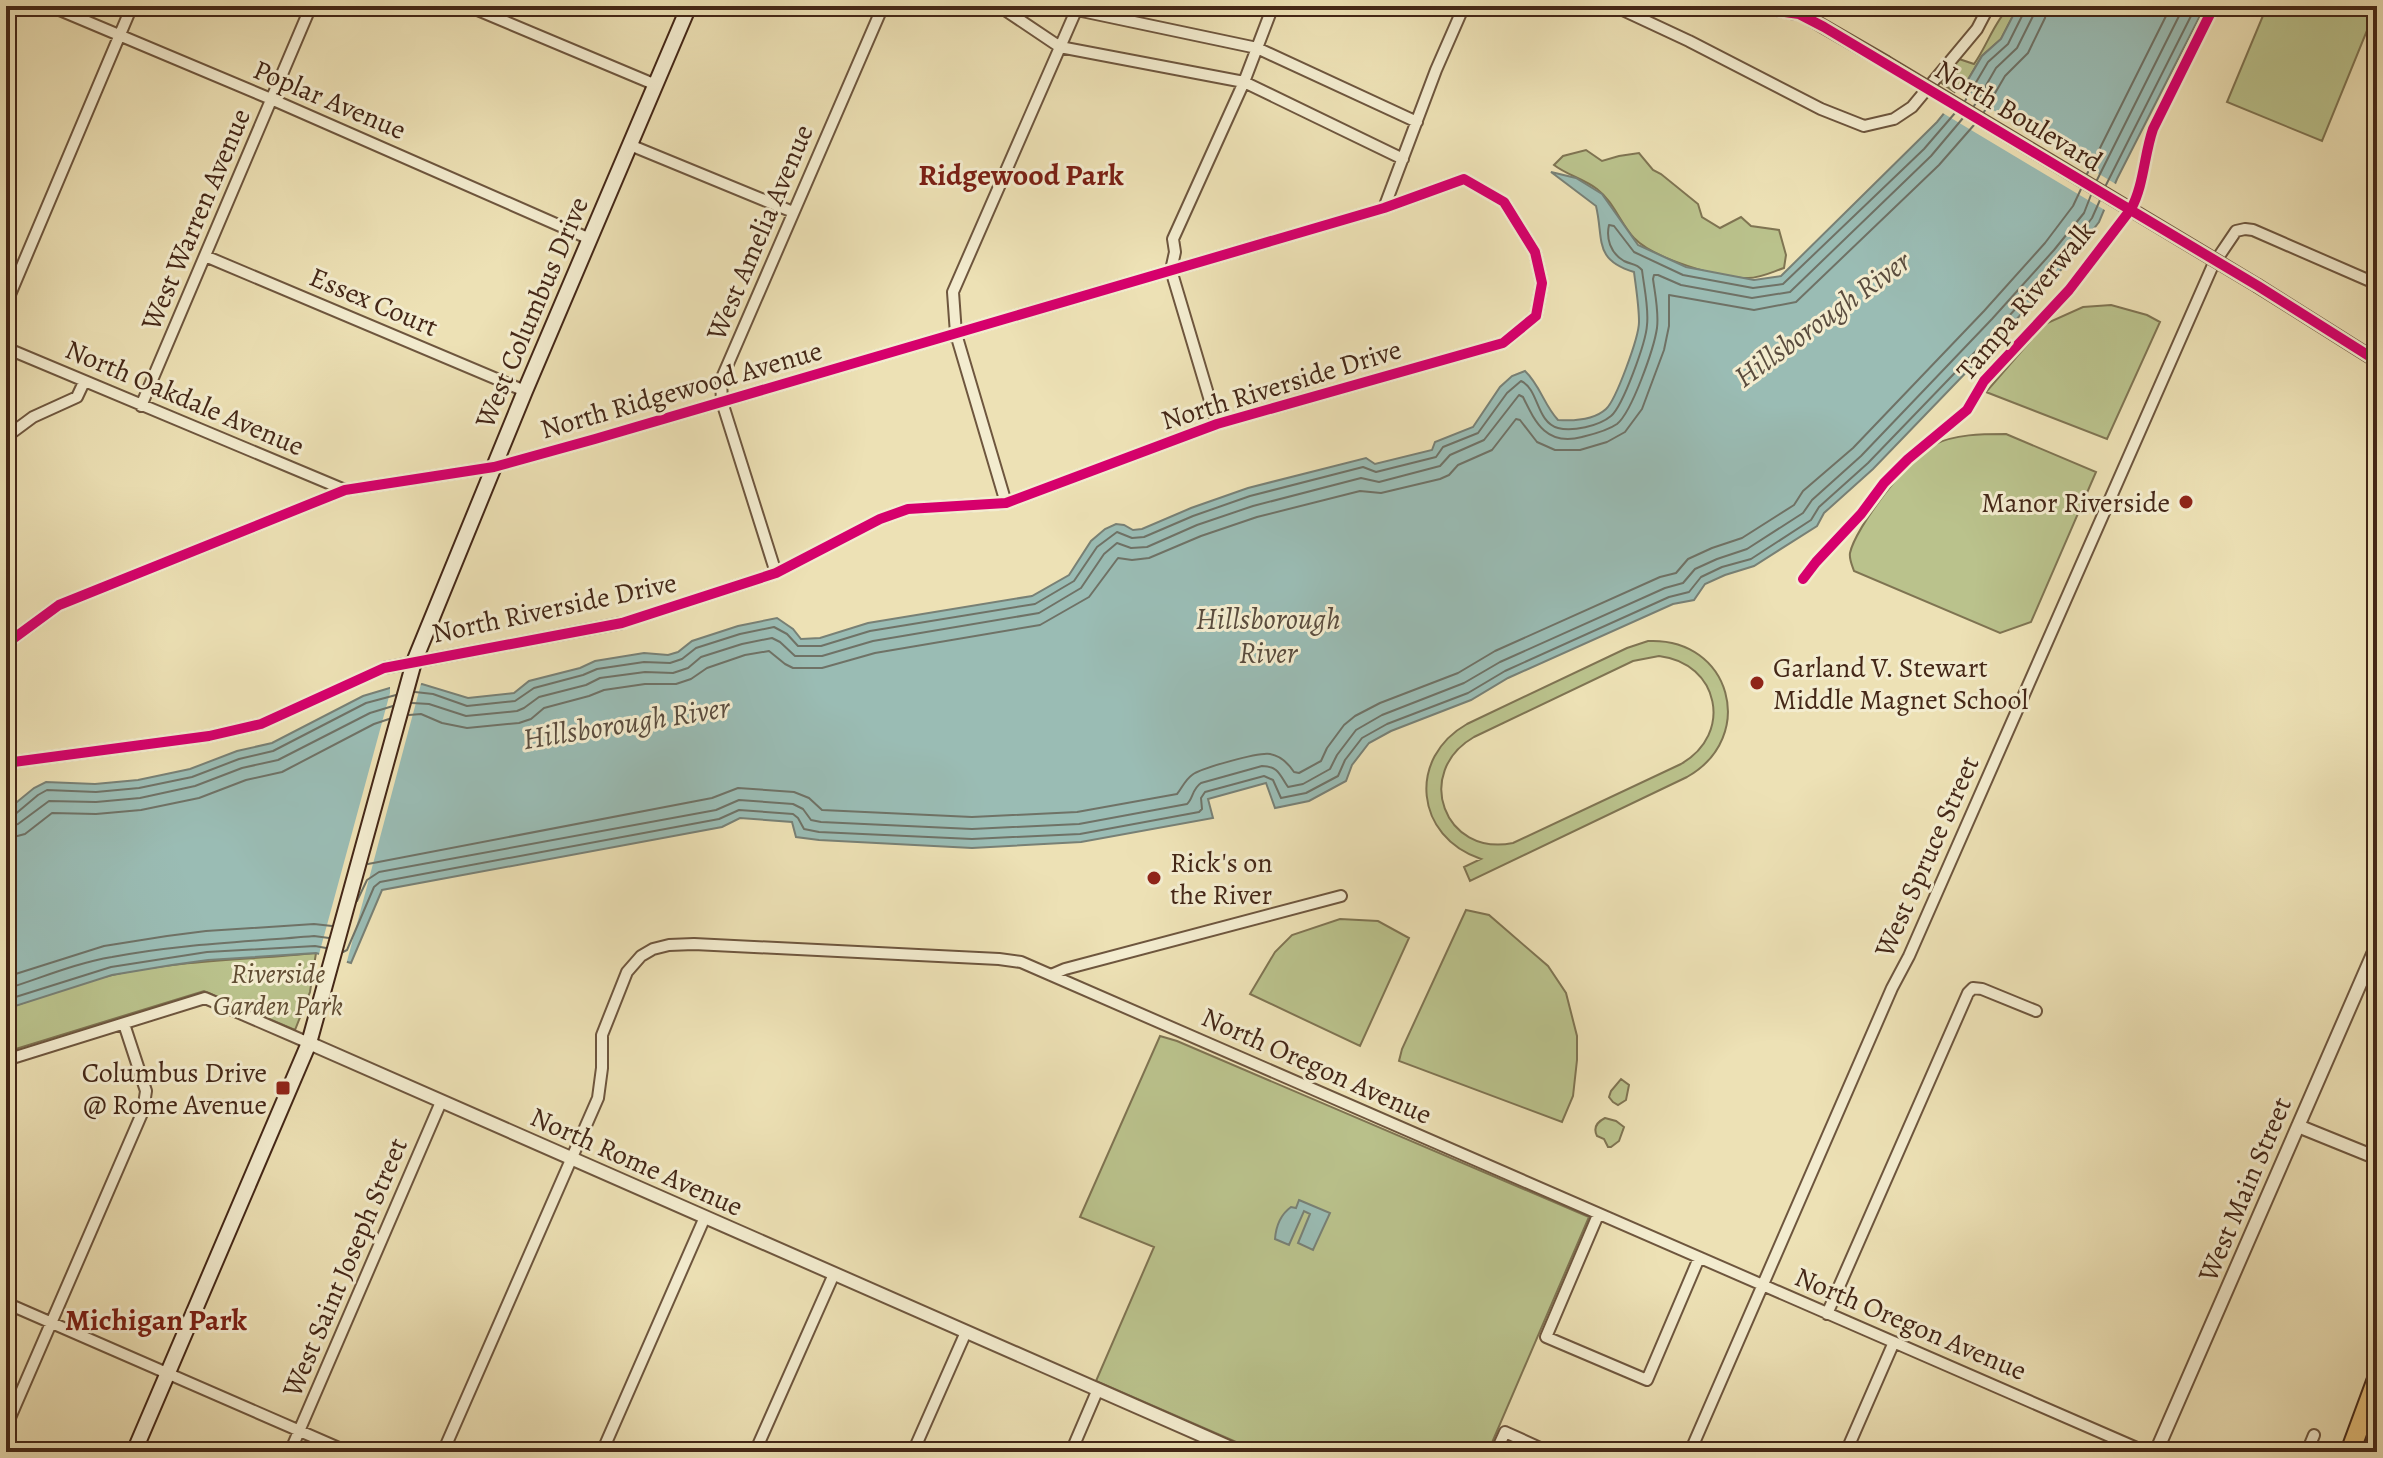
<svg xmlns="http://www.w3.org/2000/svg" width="2383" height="1458" font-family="Alegreya,serif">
  <rect width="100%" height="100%" fill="#ede1b5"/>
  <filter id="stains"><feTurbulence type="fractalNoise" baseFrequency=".0025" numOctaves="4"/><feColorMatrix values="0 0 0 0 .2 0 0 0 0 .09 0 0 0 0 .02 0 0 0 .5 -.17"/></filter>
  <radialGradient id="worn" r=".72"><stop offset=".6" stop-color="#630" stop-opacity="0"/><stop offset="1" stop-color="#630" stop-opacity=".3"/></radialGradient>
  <path fill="#bac28c" stroke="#7f7452" stroke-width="2" fill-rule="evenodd" d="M 2010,6 L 2018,6 L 2001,39 L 1982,56 L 1959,95 L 1940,82 L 1959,59 L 1974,64 C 1987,46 1994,22 2010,6 Z
    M 2267,6 L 2377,6 L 2322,141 L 2227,102 Z
    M 1586,150 L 1602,161 L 1619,156 L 1639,153 L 1653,170 L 1661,174 L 1698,204 L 1702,217 L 1720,228 L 1741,217 L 1751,226 L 1779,230 L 1786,255 L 1784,268 C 1772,272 1761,278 1748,278 C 1719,278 1654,259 1634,238 C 1620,223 1614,202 1597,189 C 1584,179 1567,175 1554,165 L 1563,156 Z
    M 2111,305 L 2147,315 L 2160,322 L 2107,439 L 1986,392 L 2045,324 L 2083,307 Z
    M 2006,434 L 2096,472 L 2031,622 L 2000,633 L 1854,571 C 1852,565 1849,559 1850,553 C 1855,528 1910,456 1933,445 C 1955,434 1982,434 2006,434 Z
    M 1648,641 C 1731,637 1758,737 1687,777 L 1470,881 L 1464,867 L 1481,859 C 1415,837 1407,758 1467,724 L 1627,648 ZM 1659,656 C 1719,663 1734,734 1681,764 L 1513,843 C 1444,857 1413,772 1474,737 L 1633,661 Z
    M 1466,910 L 1489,915 L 1548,966 L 1566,993 L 1577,1036 L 1577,1060 L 1573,1096 L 1562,1122 L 1399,1061 L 1402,1049 Z
    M 1340,919 L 1378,921 L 1409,938 L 1360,1046 L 1250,994 L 1275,952 L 1292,935 Z
    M 316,953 L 310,992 L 295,1030 L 204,991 L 6,1052 L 6,1009 C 41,997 76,983 112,975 C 179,960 248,960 316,953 Z
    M 1160,1036 L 1177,1041 L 1589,1217 L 1488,1452 L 1259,1452 L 1096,1381 L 1154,1247 L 1080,1217 Z
    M 1621,1079 L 1629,1085 L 1626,1100 L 1618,1105 L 1613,1102 L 1609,1097 L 1611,1091 Z
    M 1605,1118 L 1616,1121 L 1624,1127 L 1619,1141 L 1611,1147 L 1608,1147 L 1604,1139 L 1597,1136 C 1593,1128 1597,1122 1605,1118 Z"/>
  <path fill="#9abcb4" stroke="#788075" stroke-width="2" d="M 2018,6 L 2205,6 L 2117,179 L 2099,222 L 2068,262 L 2006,331 L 1873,469 L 1824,513 L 1817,526 L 1754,566 L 1725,575 L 1705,584 L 1694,600 L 1673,604 L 1508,678 L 1471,700 L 1391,731 L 1369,743 L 1352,765 L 1346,781 L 1309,801 L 1275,808 L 1266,783 L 1208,799 L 1213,818 L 1081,842 L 972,848 L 819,840 L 796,837 L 792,822 L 740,818 L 722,827 L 382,890 L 351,963 L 316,953 L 208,960 L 172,965 L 112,975 L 6,1009 L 6,811 L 34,788 L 46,782 L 95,784 L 138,780 L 190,769 L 237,751 L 272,743 L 363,696 L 393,687 L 422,684 L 468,698 L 514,693 L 529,681 L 580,668 L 595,661 L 644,653 L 668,655 L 678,652 L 692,641 L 738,626 L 777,618 L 793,629 L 801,639 L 820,638 L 868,623 L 1032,596 L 1069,575 L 1091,541 L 1105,529 L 1116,524 L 1124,525 L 1133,530 L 1142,529 L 1191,508 L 1248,488 L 1366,458 L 1375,464 L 1432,450 L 1435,442 L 1473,427 L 1500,387 L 1512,376 L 1525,371 C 1540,385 1544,405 1558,420 C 1573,421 1594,420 1606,409 C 1616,400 1639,337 1639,322 C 1639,306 1636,288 1634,272 C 1593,260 1604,239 1596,206 L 1551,172 L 1576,178 L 1602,194 L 1638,245 L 1686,267 L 1754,280 L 1781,276 L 1937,122 L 1959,95 L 1982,56 L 2001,39 Z
    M 1299,1200 L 1330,1213 L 1313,1250 L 1298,1243 L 1310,1214 L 1304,1211 L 1289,1245 L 1275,1239 C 1276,1226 1280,1215 1291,1207 L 1296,1208 Z"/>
  <path fill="#ede1b5" d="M 1958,89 L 2119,186 L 2108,212 L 1941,112 Z
    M 422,680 L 346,965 L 318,958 L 390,693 L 390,685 Z"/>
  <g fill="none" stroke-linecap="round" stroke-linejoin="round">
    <path stroke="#6f7266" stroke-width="2" d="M 1965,101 L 1988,62 L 2008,44 L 2024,12 L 2024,6
      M 1974,106 L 1996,68 L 2017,48 L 2033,16 L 2034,6
      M 1984,112 L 2005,76 L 2028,53 L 2045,18 L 2047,6
      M 2087,174 L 2171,6
      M 2097,180 L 2184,6
      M 2106,185 L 2196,6
      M 415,692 L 433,694 L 467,706 L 515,701 L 534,688 L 583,675 L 597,669 L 644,662 L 670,663 L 682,659 L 696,648 L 740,634 L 774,627 L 787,634 L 798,646 L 821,646 L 870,631 L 1035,604 L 1074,581 L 1097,547 L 1117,532 L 1132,538 L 1144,537 L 1193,516 L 1250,496 L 1363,467 L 1376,472 L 1436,457 L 1443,447 L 1478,433 L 1507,393 L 1521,381 C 1539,389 1536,422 1558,428 C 1572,432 1599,426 1611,416 C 1623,406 1646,342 1647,325 C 1649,308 1644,287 1642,270 C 1636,263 1632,265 1624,261 C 1610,253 1606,238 1609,225 L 1614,226 L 1634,252 L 1683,275 L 1753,288 L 1783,284 L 1924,149 L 1955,113
      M 412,703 L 429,704 L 466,716 L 517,711 L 524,708 L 539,697 L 586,685 L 600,678 L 645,672 L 673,673 L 688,668 L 701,657 L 742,644 L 772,638 L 780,642 L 795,656 L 822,656 L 873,641 L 1039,613 L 1081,588 L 1104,554 L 1117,543 L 1131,548 L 1147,547 L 1197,525 L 1253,506 L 1361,478 L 1379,482 L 1440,466 L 1450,455 L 1484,440 L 1519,395 L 1523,397 C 1536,424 1547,446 1582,437 C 1594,434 1607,431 1617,424 C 1632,412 1654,348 1657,328 C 1659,312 1655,294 1653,279 L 1654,275 L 1658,275 L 1681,285 L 1752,298 L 1790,292 L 1931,156 L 1963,118
      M 409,715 L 421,714 L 442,723 L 467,728 L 519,723 L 531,719 L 544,708 L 589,696 L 604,690 L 645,684 L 676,684 L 691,679 L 707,668 L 745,655 L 769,651 L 785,664 L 793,668 L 822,668 L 875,653 L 1040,625 L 1089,597 L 1118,558 L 1132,560 L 1149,558 L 1201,536 L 1257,517 L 1360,491 L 1381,493 L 1440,479 L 1449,475 L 1458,465 L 1492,450 L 1516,419 L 1520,420 L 1537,442 L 1555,450 L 1580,450 L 1607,442 L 1625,432 L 1642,409 L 1664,350 L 1669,326 L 1669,295 L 1754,310 L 1796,302 L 1939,165 L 1974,125
      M 6,817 L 13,816 L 38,795 L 47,790 L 96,792 L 139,788 L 192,777 L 239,759 L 273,751 L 366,703 L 396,695
      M 6,827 L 18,824 L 49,801 L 96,802 L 140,798 L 195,786 L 242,768 L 278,760 L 370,713 L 393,706
      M 6,839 L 25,834 L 52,813 L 96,814 L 141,810 L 199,798 L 246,780 L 282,772 L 374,724 L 389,719
      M 368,864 L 712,798 L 738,788 L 794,792 L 809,798 L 822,810 L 972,817 L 1077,812 L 1177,794 C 1182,788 1185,780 1192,775 C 1201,768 1259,752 1270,754 C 1281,756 1288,763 1294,772 L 1299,773 L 1321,761 L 1327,748 L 1344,725 L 1355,716 L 1380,703 L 1458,673 L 1495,651 L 1660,577 L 1676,573 L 1688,559 L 1712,548 L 1742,538 L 1794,505 L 1803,491 L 1853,448 L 1984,311 L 2045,243 L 2073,206 L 2081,189
      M 357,901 L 367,880 L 379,872 L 716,810 L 739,800 L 793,804 L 803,809 L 811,820 L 821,822 L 972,829 L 1079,824 L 1187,804 C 1193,799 1192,789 1201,783 L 1262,766 C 1279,766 1280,776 1288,787 L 1303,784 L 1330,769 L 1337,755 L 1356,730 L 1382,715 L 1464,683 L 1500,662 L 1665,588 L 1683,583 L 1695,569 L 1717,559 L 1747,549 L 1803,513 L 1812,500 L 1861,456 L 1992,319 L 2054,250 L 2084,213 L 2091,195
      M 343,952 L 347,950 L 374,887 L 380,882 L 719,819 L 739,810 L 793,814 L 798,818 L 804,829 L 819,832 L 972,839 L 1080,834 L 1199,812 L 1202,809 L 1201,798 L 1205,792 L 1264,776 L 1273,780 L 1281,798 L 1306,793 L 1338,776 L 1345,760 L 1362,738 L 1387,724 L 1468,693 L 1505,671 L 1669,597 L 1689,592 L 1701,577 L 1722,567 L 1751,559 L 1811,520 L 1819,507 L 1868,463 L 2000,326 L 2062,257 L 2092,218 L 2100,200
      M 6,977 L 104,946 L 167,936 L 206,931 L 314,924 L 332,926
      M 6,989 C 41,978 76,963 112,957 C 179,944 247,942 314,936 L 329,938
      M 6,1000 L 111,967 L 207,952 L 315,946 L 326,948"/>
    <defs>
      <path id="minor" d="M 50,6 L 271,99 L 590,239
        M 468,6 L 656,85
        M 999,6 L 1060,47 L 1244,82 L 1403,159
        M 1058,6 L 1257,48 L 1417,122
        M 1614,6 L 1689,41 L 1821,109 L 1864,126 L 1894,119 L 1912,107 L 1977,29 L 1989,6
        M 630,145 L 793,212
        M 1384,208 L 1436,70 L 1464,6
        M 205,256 L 525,391
        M 6,304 L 132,6
        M 6,348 L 345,490
        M 141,406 L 311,6
        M 1217,424 L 1171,270 L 1175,252 L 1173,239 L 1244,82 L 1273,6
        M 6,437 L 33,417 L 77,397 L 84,382
        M 1006,503 L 956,334 L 953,292 L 1078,6
        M 776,573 L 722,402 L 721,380 L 883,6
        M 6,644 L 59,605 L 345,490 L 494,467 L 595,439 L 1384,208 L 1464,179 L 1504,202 L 1535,252 L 1542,283 L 1536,316 L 1503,343 L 1217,424 L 1006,503 L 908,509 L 880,519 L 776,573 L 622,623 L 384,668 L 261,724 L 209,736 L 6,763
        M 1051,975 L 1065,969 L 1341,896
        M 6,1060 L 205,998 L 309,1043
        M 1598,1215 L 1546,1337 L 1647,1380 L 1699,1258
        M 6,1303 L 348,1452
        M 1827,1314 L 1968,993 L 1973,988 L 1982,989 L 2036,1011
        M 6,1427 L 143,1111 L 146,1091 L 124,1024
        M 290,1452 L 441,1102
        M 443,1452 L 598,1098 L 602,1068 L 602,1035 L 627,972 L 641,956 L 653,949 L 669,945 L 694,944 L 999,959 L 1021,962 L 2146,1452
        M 602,1452 L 705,1217
        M 755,1452 L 834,1274
        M 913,1452 L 966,1332
        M 1071,1452 L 1098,1389
        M 1496,1452 L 1505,1432 L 1549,1452
        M 1690,1452 L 1892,988 L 1909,956 L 2213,265 L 2236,231 L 2245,229 L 2253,230 L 2377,284
        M 1846,1452 L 1894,1342
        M 2307,1452 L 2314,1435"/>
      <path id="tertiary" d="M 1763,6 L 1795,13
        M 1788,6 L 1885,62
        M 2258,286 L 2377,361
        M 309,1043 L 1240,1452
        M 2298,1126 L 2377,1158
        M 2156,1452 L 2377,945"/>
      <path id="secondary" d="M 134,1452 L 309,1043 L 414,662 L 525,391 L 689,6"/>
      <path id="motorway" d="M 2350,1452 L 2377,1379"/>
    </defs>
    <use href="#minor" stroke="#6e563e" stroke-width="14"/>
    <use href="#tertiary" stroke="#6e563e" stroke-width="16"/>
    <use href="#secondary" stroke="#442717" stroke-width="18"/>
    <use href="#motorway" stroke="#442717" stroke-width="22"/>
    <use href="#minor" stroke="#f3eccf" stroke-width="10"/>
    <use href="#tertiary" stroke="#f3eccf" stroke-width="12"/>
    <use href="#secondary" stroke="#f3eccf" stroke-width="14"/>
    <use href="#motorway" stroke="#e6c07a" stroke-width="18"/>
    <defs>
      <path id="tertiary-bridge" d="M 1885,62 L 2258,286"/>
    </defs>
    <use href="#tertiary-bridge" stroke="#6e563e" stroke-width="16" stroke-linecap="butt"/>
    <use href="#tertiary-bridge" stroke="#f3eccf" stroke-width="12"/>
    <defs>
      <path id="cycleway" d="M 1763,6 L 1785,12 L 1799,14 L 1824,27 L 2258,286 L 2377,361
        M 1803,579 L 1816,562 L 1861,514 L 1884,483 L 1908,459 L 1967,410 L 1984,381 L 2069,290 L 2131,209 C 2144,185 2144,155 2153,129 L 2214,6
        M 6,644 L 59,605 L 345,490 L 494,467 L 595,439 L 1384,208 L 1464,179 L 1504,202 L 1535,252 L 1542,283 L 1536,316 L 1503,343 L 1217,424 L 1006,503 L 908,509 L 880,519 L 776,573 L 622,623 L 384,668 L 261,724 L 209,736 L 6,763"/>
    </defs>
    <use href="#cycleway" stroke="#f3eccf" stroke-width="15"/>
    <use href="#cycleway" stroke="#d6006c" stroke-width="10"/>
  </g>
  <g fill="#8f2418" stroke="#f3eccf" stroke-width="3">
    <circle cx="2186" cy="502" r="8"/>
    <circle cx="1757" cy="683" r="8"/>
    <circle cx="1154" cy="878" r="8"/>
    <rect x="275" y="1080" width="16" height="16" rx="4"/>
  </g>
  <g text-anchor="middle" stroke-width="6" stroke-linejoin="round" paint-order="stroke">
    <g font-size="28" fill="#442717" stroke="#f3eccf">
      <text transform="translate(330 99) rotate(23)" y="10">Poplar Avenue</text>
      <text transform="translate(2019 115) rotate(31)" y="10">North Boulevard</text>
      <text transform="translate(195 219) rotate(-67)" y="10">West Warren Avenue</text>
      <text transform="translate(759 232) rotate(-67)" y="10">West Amelia Avenue</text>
      <text transform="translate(2025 300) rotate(-50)" y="10">Tampa Riverwalk</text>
      <text transform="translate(374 301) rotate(23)" y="10">Essex Court</text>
      <text transform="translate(531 312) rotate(-67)" y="10">West Columbus Drive</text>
      <text transform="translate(1281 384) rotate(-17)" y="10">North Riverside Drive</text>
      <text transform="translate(681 389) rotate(-16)" y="10">North Ridgewood Avenue</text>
      <text transform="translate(185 397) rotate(23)" y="10">North Oakdale Avenue</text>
      <text transform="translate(554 607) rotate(-12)" y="10">North Riverside Drive</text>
      <text transform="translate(1926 856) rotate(-66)" y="10">West Spruce Street</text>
      <text transform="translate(1317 1065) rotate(24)" y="10">North Oregon Avenue</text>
      <text transform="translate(637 1161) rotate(24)" y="10">North Rome Avenue</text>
      <text transform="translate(2244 1189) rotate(-67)" y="10">West Main Street</text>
      <text transform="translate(344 1267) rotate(-67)" y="10">West Saint Joseph Street</text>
      <text transform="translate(1911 1323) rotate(23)" y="10">North Oregon Avenue</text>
    </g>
    <g font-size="28" fill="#442717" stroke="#f3eccf" text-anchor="end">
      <text x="2170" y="512">Manor Riverside</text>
      <text x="1773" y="677" text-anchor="start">Garland V. Stewart<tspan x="1773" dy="32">Middle Magnet School</tspan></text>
      <text x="1170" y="872" text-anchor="start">Rick's on<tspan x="1170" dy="32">the River</tspan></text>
      <text x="267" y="1082">Columbus Drive<tspan x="267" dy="32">@ Rome Avenue</tspan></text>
    </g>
    <g font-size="28" font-style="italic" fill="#624e34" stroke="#f3eccf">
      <text x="278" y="983">Riverside<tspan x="278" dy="32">Garden Park</tspan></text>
    </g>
    <g font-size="30" font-weight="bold" fill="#7a1f14" stroke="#f3eccf">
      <text x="1021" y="185">Ridgewood Park</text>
      <text x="156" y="1330">Michigan Park</text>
    </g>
    <g font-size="30" font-style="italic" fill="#5a4c3e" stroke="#f3eccf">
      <text transform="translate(1822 319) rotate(-36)" y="10">Hillsborough River</text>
      <text x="1268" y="629">Hillsborough<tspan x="1268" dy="34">River</tspan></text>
      <text transform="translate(626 723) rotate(-9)" y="10">Hillsborough River</text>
    </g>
  </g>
  <rect width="2383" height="1458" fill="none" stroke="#ede1b5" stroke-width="32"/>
  <rect x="8" y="8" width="2367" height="1442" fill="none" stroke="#442717" stroke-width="4"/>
  <rect x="16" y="16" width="2351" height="1426" fill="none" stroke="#442717" stroke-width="2"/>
  <rect width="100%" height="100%" filter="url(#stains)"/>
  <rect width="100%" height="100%" fill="url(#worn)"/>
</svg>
